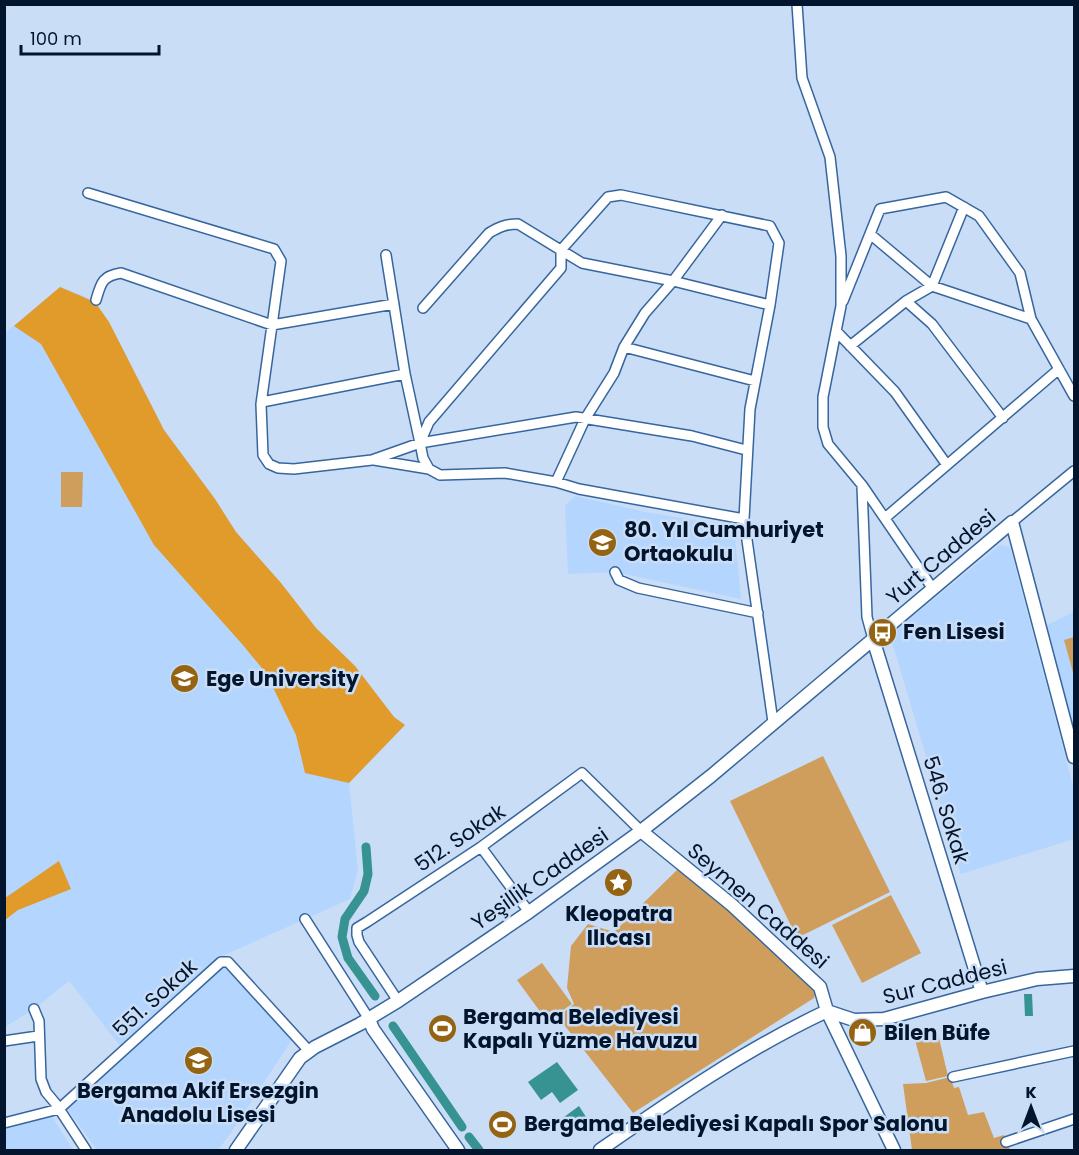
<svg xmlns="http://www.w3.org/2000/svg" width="1079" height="1155" font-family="Poppins,sans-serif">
  <rect width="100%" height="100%" fill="#c9ddf6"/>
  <path fill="#b3d5fe" d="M 60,287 L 84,296 L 109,322 L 164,430 L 215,499 L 236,532 L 281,583 L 316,628 L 355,666 L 394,717 L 405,725 L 349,783 L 358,870 L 350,899 L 220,957 L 121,1047 L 69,981 L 34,1009 L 5,1027 L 5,333 Z
    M 575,496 L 645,512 L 734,527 L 741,599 L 615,572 L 568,574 L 565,506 Z
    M 1000,545 L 1010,547 L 1074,790 L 1074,839 L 961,874 L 890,635 Z
    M 1074,612 L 1074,729 L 1047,625 Z
    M 223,965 L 293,1038 L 230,1134 L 218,1150 L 97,1150 L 67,1108 Z
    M 51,1115 L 73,1150 L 5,1150 L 4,1130 Z"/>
  <path fill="#cf9e5c" d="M 61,472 L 83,472 L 82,507 L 61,507 Z
    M 1074,637 L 1074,676 L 1064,640 Z
    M 823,756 L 890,892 L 797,938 L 730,801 Z
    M 678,869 L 730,911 L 816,992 L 814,998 L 633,1113 L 558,1017 L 574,1004 L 567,988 L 571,946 L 588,924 L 614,932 Z
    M 891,895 L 921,953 L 862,983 L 832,925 Z
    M 542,963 L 572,1004 L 547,1021 L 517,980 Z
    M 938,1034 L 948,1076 L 926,1081 L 915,1040 Z
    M 950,1077 L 954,1088 L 959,1087 L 968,1115 L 984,1112 L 994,1138 L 1004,1135 L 1010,1150 L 912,1150 L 903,1084 L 926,1083 Z"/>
  <path fill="#e09b2b" d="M 60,287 L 95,302 L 109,322 L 164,430 L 215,499 L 236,532 L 281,583 L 316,628 L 355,666 L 394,717 L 405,725 L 349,783 L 305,773 L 296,735 L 266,673 L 242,644 L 154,545 L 41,344 L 14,326 Z
    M 59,861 L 71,889 L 18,910 L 5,920 L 5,898 Z"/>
  <path fill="#369392" d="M 1024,994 L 1032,994 L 1033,1016 L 1025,1016 Z
    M 557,1062 L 578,1090 L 560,1103 L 552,1092 L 541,1100 L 528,1082 Z
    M 579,1106 L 588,1120 L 573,1130 L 564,1117 Z"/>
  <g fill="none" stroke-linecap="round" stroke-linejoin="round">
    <path stroke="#369392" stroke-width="9" d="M 366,847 L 368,874 L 364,891 L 345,919 L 342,937 L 348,958 L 375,996
      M 393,1026 L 462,1127
      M 469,1137 L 479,1150"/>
    <defs>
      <path id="street" d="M 797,4 L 802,78 L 830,157 L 841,256 L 841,306 L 823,397 L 823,427 L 828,444 L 862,485 L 933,589
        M 88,193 L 274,249 L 281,261 L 261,404 L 263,455 L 269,464 L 278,468 L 294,469 L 372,460 L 420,443 L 576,417 L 692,436 L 746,450
        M 870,234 L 932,286 L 1031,319
        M 386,255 L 405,374 L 420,443
        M 96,300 C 101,283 102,276 121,273 L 272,325 L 394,304
        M 843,301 L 880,209 L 946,197 L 979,216 L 1020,273 L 1031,319 L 1074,396
        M 906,301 L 932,324 L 1003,418
        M 423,308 L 489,233 C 499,227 506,224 518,224 L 582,263 L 673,281 L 770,305
        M 836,331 L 895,392 L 947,465
        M 850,346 L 906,301 L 932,286 L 964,207
        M 624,347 L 755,381
        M 262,402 L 405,374
        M 374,460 L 429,469
        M 556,482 L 585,419 L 614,373 L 624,347 L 645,313 L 673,281 L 722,215
        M 862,486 L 867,617 L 873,639
        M 885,518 L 1059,369
        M 744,519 L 579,489 L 556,482 L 505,473 L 440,475 L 429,469 L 423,458 L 420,443 L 429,422 L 561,268 L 561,250 L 608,197 L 621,195 L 770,226 L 779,243 L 770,305 L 750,409 L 744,519 L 773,722
        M 1012,522 L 1074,471
        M 615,572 L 619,580 L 638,588 L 758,613
        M 481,847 L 529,912
        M 305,919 L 369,1019
        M 398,1001 L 359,942 L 357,935 L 357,928 L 367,922 L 481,847 L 582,773 L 641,831
        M 34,1009 L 39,1021 L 41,1079 L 46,1092 L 56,1104 L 86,1150
        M 4,1041 L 38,1036
        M 953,1077 L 1074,1051
        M 4,1123 L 59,1109 L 221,962 L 228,962 L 310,1052
        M 1006,1142 L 1074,1119"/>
      <path id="secondary" d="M 873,639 L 982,992
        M 641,831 L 732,905 L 820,987 L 827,1011 L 894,1150
        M 827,1011 L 854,1020 L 884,1019 L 982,992 L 1037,979 L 1074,976
        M 369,1019 L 373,1029 L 458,1150
        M 236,1150 L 300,1058 L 315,1047 L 360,1024 L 398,1001 L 529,912 L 641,831 L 711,776 L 1012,522 L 1074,757
        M 600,1150 C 672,1100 746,1049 827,1011"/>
    </defs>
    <use href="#street" stroke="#37669d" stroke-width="12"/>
    <use href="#secondary" stroke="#37669d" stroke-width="15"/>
    <use href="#street" stroke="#fff" stroke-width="9"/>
    <use href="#secondary" stroke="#fff" stroke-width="12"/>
  </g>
  <defs>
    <symbol id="school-disc" viewBox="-11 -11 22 22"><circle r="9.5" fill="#946413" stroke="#c9ddf6"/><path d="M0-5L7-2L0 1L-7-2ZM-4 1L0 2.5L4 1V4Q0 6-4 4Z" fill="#fff"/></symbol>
    <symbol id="bus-disc" viewBox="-11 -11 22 22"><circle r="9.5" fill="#946413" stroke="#c9ddf6"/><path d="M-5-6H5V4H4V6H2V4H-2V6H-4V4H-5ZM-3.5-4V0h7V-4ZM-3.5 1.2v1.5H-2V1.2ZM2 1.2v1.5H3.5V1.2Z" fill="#fff"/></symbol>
    <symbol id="university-disc" viewBox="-11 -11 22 22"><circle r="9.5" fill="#946413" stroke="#c9ddf6"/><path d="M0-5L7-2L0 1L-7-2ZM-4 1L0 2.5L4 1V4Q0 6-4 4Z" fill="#fff"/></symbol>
    <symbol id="sight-disc" viewBox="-11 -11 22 22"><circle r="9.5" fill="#946413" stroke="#c9ddf6"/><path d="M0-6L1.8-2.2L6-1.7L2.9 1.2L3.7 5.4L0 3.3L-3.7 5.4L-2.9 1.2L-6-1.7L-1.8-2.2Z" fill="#fff"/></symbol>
    <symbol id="stadium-disc" viewBox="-11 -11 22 22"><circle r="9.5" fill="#946413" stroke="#c9ddf6"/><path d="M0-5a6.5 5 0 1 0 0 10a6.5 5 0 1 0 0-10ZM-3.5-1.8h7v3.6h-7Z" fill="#fff"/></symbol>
    <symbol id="shop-disc" viewBox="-11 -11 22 22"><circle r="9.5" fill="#946413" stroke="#c9ddf6"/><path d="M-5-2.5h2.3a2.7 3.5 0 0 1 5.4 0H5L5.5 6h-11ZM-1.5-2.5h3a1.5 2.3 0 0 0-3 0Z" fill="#fff"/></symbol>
  </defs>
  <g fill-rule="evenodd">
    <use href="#school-disc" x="586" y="526" width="33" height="33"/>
    <use href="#bus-disc" x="866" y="616" width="33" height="33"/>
    <use href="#university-disc" x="168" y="662" width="33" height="33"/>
    <use href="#sight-disc" x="602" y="866" width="33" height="33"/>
    <use href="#stadium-disc" x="426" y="1012" width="33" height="33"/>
    <use href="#shop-disc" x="846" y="1016" width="33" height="33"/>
    <use href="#school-disc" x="182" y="1044" width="33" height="33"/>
    <use href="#stadium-disc" x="486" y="1108" width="33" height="33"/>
  </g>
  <g text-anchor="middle" stroke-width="5" stroke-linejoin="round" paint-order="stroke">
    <g font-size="21" font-weight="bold" fill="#03152c" stroke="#c9ddf6" text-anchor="start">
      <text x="624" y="537">80. Yıl Cumhuriyet<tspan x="624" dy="24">Ortaokulu</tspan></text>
      <text x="903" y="639">Fen Lisesi</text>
      <text x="206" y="686">Ege University</text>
      <text x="619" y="921" text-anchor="middle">Kleopatra<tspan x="619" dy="24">Ilıcası</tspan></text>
      <text x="463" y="1024">Bergama Belediyesi<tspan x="463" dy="24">Kapalı Yüzme Havuzu</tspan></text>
      <text x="884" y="1040">Bilen Büfe</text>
      <text x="198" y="1098" text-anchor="middle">Bergama Akif Ersezgin<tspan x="198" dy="24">Anadolu Lisesi</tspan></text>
      <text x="524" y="1131">Bergama Belediyesi Kapalı Spor Salonu</text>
    </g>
    <g font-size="21" fill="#03152c" stroke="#c9ddf6">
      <text transform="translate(941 557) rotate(-40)" y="7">Yurt Caddesi</text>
      <text transform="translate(946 810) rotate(73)" y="7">546. Sokak</text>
      <text transform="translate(460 838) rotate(-34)" y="7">512. Sokak</text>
      <text transform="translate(540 879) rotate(-35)" y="7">Yeşillik Caddesi</text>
      <text transform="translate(758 906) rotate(41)" y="7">Seymen Caddesi</text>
      <text transform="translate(945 982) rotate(-14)" y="7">Sur Caddesi</text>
      <text transform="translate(155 998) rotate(-42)" y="7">551. Sokak</text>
    </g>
  </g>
  <rect width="1079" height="1155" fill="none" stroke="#03152c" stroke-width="12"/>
  <g transform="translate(1031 1107)" stroke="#c9ddf6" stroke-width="4.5" paint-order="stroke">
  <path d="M0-4.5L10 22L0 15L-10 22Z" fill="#03152c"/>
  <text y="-9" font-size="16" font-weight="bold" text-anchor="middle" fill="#03152c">K</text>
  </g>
  <path d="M21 45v9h138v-9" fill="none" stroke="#03152c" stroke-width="3"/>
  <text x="30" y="45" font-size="18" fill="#03152c" stroke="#c9ddf6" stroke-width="4.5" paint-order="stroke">100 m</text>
</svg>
